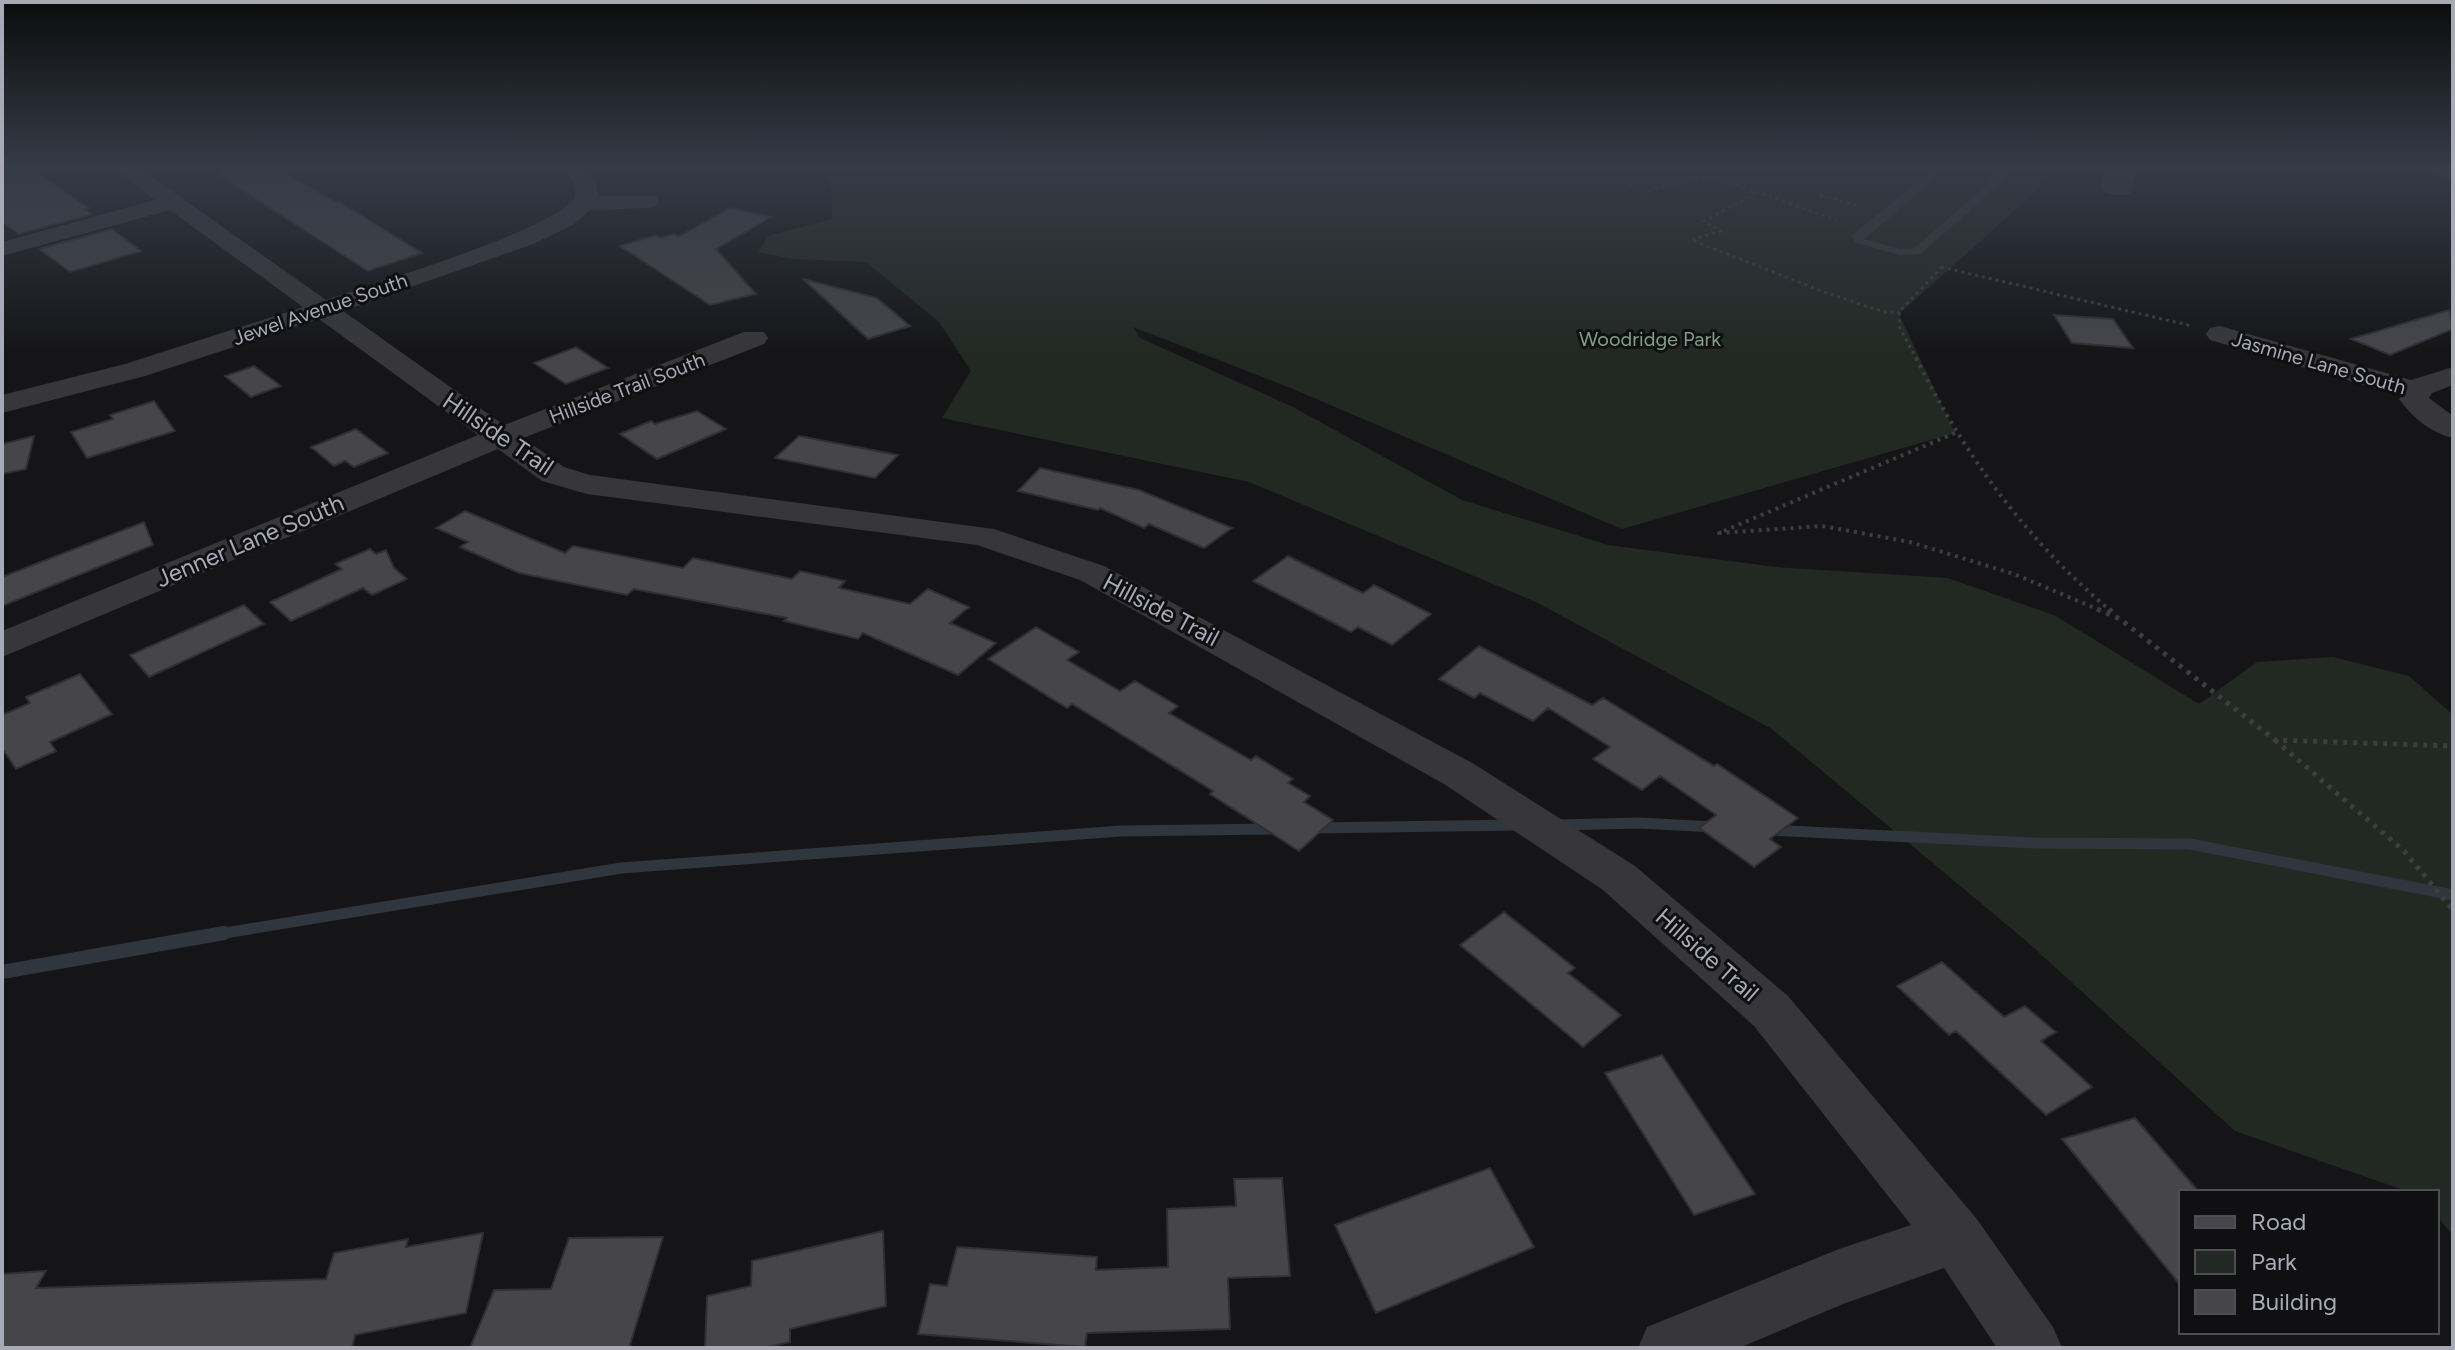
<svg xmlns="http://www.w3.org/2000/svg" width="2455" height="1350" font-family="Figtree,sans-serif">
  <rect width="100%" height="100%" fill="#151517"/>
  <path fill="#222923" d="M 821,165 L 2044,165 L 2050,179 L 1899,314 L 1955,433 L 1622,529 L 1288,387 L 1133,327 L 1140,338 L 1293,407 L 1462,500 L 1608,545 L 1776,567 L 1948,578 L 2056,616 L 2199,704 L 2257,662 L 2333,657 L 2409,676 L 2453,715 L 2453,1236 L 2437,1216 L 2437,1192 L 2409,1192 L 2235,1131 L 2024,939 L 1772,729 L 1536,602 L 1249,482 L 942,418 L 971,371 L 939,322 L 866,262 L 793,259 L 758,252 L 768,236 L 832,219 L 832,191 Z"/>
  <path fill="#30363e" d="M 2106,165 L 2138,165 L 2131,194 C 2119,196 2108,196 2100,187 Z"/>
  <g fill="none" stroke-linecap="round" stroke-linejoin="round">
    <path stroke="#30363e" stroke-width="11" d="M 1558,825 L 1639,823 L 1714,827
      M 1314,828 L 1518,825
      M 1770,830 L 2034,843 L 2190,844 L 2453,895
      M 213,935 L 621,868 L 1121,831 L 1278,829"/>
    <path stroke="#30363e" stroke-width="14" d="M 2,972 L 224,933"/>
  </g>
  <path fill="#45454a" stroke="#302f33" stroke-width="2" d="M 2,165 L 25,165 L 89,208 L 85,209 L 92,214 L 19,234 L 2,222 Z
    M 247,165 L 271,165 L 335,202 L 338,201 L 422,253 L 368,271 L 216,173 Z
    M 730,208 L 771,217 L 716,249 L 756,294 L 710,305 L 620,246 L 656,235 L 661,238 L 673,234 L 678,237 Z
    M 112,229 L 141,251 L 70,272 L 39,249 Z
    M 803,279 L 877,298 L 910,326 L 868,339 Z
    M 2449,310 L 2453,329 L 2390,355 L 2351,339 Z
    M 2054,315 L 2113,319 L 2133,348 L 2072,343 Z
    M 576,347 L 608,368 L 566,384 L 534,363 Z
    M 254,366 L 281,386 L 251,397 L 225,376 Z
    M 154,401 L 175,431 L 87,458 L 71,432 L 113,419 L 110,415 Z
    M 697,411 L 726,429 L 657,459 L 620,434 L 651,421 L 655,424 Z
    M 356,429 L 388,453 L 354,467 L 345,461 L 334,466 L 311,447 Z
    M 34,436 L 26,469 L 2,474 L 2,444 Z
    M 799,436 L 898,455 L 875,478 L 775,458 Z
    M 1040,468 L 1139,490 L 1232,528 L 1204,548 L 1149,524 L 1144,528 L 1100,508 L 1098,510 L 1018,491 Z
    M 465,511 L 565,553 L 573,546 L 683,568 L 693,558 L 792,579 L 800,571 L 845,581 L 839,588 L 910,604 L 928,589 L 969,607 L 950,623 L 996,643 L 958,675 L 863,633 L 858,639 L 784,621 L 787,618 L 634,589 L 627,595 L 519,573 L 460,547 L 468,542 L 436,528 Z
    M 144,522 L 153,545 L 2,606 L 2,577 Z
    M 370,549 L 376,554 L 386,550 L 394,568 L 407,579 L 372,595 L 363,588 L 291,621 L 270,602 L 342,569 L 335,564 Z
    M 1288,556 L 1363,593 L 1374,585 L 1431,614 L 1392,645 L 1358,627 L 1351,632 L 1253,581 Z
    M 244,605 L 264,624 L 149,677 L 130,655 Z
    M 1036,627 L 1079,652 L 1067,660 L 1120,691 L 1135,681 L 1178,706 L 1169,713 L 1251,760 L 1256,756 L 1293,779 L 1288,783 L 1310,796 L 1304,802 L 1333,820 L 1299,851 L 1210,794 L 1213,791 L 1072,704 L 1067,708 L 988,659 Z
    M 1479,646 L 1592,705 L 1603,698 L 1714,766 L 1717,764 L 1798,818 L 1770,839 L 1781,847 L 1754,867 L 1699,828 L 1716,815 L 1660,776 L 1642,790 L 1593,759 L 1610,747 L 1548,708 L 1533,721 L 1480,693 L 1474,698 L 1439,679 Z
    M 80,674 L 112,714 L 50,742 L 56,751 L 16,769 L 2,748 L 2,715 L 30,703 L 26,697 Z
    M 1504,912 L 1575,968 L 1568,973 L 1621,1015 L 1583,1047 L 1460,945 Z
    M 1942,962 L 2004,1017 L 2025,1006 L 2056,1032 L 2041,1041 L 2092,1087 L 2046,1115 L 1956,1031 L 1949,1035 L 1897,986 Z
    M 1662,1055 L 1755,1194 L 1694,1215 L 1605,1073 Z
    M 2135,1118 L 2199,1192 L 2181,1192 L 2181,1286 L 2062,1139 Z
    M 1490,1168 L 1534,1247 L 1376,1313 L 1335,1225 Z
    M 1282,1178 L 1290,1276 L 1228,1278 L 1230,1329 L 1087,1333 L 1085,1347 L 918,1334 L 930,1284 L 947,1286 L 957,1247 L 1097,1257 L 1096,1270 L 1168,1267 L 1167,1209 L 1236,1206 L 1234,1179 Z
    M 883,1231 L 886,1306 L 790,1329 L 790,1342 L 764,1348 L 705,1348 L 707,1296 L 751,1286 L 752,1261 Z
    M 483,1233 L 466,1313 L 355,1335 L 352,1348 L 2,1348 L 2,1274 L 46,1271 L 36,1288 L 326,1279 L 334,1253 L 408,1239 L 406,1247 Z
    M 663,1237 L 629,1348 L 470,1348 L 494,1290 L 551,1289 L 569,1238 Z"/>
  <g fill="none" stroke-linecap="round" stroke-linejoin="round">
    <path stroke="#3d3d42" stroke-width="3" stroke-dasharray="3 4" stroke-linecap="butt" d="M 1629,184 L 1643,192 L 1697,178 L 1716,178 L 1840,221
      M 1755,193 L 1704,221 L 1721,231 L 1691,240 L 1827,293 L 1884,312 L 1899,312
      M 1820,195 L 1860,206
      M 1941,267 L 2192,326
      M 1917,360 L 1900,328 L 1899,312 L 1942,267"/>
    <path stroke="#3d3d42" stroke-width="4" stroke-dasharray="3 5" stroke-linecap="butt" d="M 1916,358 C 1965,456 2027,541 2111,611
      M 1955,433 L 1719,533 L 1822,526 L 1910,542 L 2014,574 L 2102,611"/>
    <path stroke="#3d3d42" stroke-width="5" stroke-dasharray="4 6" stroke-linecap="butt" d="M 2097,609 L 2120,619 L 2275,740 L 2453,746
      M 2109,609 L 2113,613
      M 2275,740 L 2404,851 L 2453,910"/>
    <path fill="#37373b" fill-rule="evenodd" d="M 1935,165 L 1945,165 L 1929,184 L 1864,239 L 1900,249 L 1913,249 L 1989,183 L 1998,165 L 2008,165 L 2006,174 L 1997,187 L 1920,254 L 1900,255 L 1856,243 L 1851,236 L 1853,234 L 1921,180 Z"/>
    <path fill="#37373b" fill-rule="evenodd" d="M 110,165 L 135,165 L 326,300 C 366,286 564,227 575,196 C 579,183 566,175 560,165 L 583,165 L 595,179 L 598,196 L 656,196 L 659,201 L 656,206 L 648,208 L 590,210 L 573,225 L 533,244 L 343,311 L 504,425 L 744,332 L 764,332 L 768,338 L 764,344 L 523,438 L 564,467 L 590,475 L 994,529 L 1104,566 L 1474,764 L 1635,866 L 1788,996 L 1976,1218 L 2053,1327 L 2062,1348 L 1997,1348 L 1944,1268 L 1843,1304 L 1739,1348 L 1638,1348 L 1647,1327 L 1839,1249 L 1911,1225 L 1754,1026 L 1603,890 L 1444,784 L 1080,580 L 977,545 L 587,494 L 542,481 L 498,449 L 2,657 L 2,631 L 478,435 L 319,319 L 145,376 L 2,413 L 2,395 L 125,364 L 303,307 L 170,210 L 2,256 L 2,242 L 155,200 Z
      M 2220,326 L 2411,380 L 2453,367 L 2453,385 L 2432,393 L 2429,398 L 2453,416 L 2453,438 C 2431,433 2412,417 2399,399 L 2401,396 L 2210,340 L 2206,334 L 2210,328 Z"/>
    <path fill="#45454b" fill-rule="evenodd" d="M 2411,165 L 2453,165 L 2453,179 L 2415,170 Z"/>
  </g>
  <linearGradient id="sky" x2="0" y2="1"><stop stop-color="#0c0c0d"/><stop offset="0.47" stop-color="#353b47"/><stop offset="1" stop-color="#353b47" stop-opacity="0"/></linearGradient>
  <rect width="2455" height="354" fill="url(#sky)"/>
  <g text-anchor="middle" stroke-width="6" stroke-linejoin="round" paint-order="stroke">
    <g font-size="20" fill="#a8aab6" stroke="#101012">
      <text transform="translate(320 309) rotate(-19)" y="7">Jewel Avenue South</text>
      <text transform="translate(2319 363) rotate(16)" y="7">Jasmine Lane South</text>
      <text transform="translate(627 388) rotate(-21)" y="7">Hillside Trail South</text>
    </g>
    <g font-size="20" fill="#819f88" stroke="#101012">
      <text x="1650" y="346">Woodridge Park</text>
    </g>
    <g font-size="24" fill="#a8aab6" stroke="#101012">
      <text transform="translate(498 434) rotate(34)" y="8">Hillside Trail</text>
      <text transform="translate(250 541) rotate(-23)" y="8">Jenner Lane South</text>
      <text transform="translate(1161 610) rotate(28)" y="8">Hillside Trail</text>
      <text transform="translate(1707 955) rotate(41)" y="8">Hillside Trail</text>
    </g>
  </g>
  <rect width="2455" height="1350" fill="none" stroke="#a8aab6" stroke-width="8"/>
  <rect x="2179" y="1190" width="260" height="144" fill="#101012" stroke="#4d4e54" stroke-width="2"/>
  <rect x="2195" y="1216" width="40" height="12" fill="#45454b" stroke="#4d4e54" stroke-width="2"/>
  <text x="2251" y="1230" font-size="24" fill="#a8aab6">Road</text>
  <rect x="2195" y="1250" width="40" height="24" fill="#222923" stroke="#4d4e54" stroke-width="2"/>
  <text x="2251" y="1270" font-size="24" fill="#a8aab6">Park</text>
  <rect x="2195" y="1290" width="40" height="24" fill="#45454a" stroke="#4d4e54" stroke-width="2"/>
  <text x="2251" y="1310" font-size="24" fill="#a8aab6">Building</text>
</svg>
